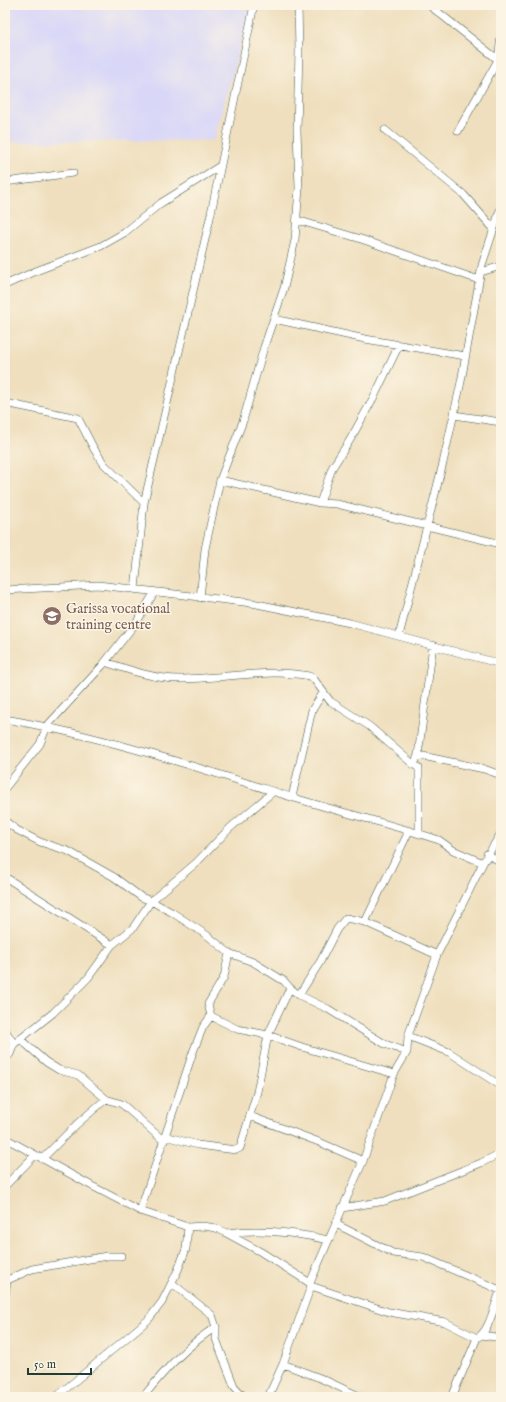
<svg xmlns="http://www.w3.org/2000/svg" width="506" height="1402" font-family="'IM FELL English',serif">
  <rect width="100%" height="100%" fill="#fcf5e5"/>
  <filter id="ink" filterUnits="userSpaceOnUse"><feTurbulence type="fractalNoise" baseFrequency=".025" numOctaves="2"/><feDisplacementMap in="SourceGraphic" scale="8" xChannelSelector="R" yChannelSelector="G"/><feConvolveMatrix kernelMatrix="1 2 1 2 8 2 1 2 1" color-interpolation-filters="sRGB"/></filter>
  <filter id="wash" filterUnits="userSpaceOnUse"><feTurbulence type="fractalNoise" baseFrequency=".012" numOctaves="4" result="noise"/><feDisplacementMap in="SourceGraphic" scale="16" xChannelSelector="R" yChannelSelector="G"/><feGaussianBlur stdDeviation="0.9" result="paint"/><feColorMatrix in="noise" values="0 0 0 0 0 0 0 0 0 0 0 0 0 0 0 0 0 1.4 0 .05"/><feComposite in="paint" operator="in"/></filter>
  <g filter="url(#wash)">
    <rect width="100%" height="100%" fill="#efdfbe"/>
    <path fill="#d8d7f8" d="M 5,5 L 251,5 L 214,140 L 5,142 Z"/>
  </g>
  <g filter="url(#ink)">
    <g fill="none" stroke-linecap="round" stroke-linejoin="round">
      <defs>
        <path id="street" d="M 429,5 L 501,62
          M 385,130 L 463,194 L 493,228
          M 458,131 L 498,60 L 501,37
          M 5,182 L 73,173
          M 297,220 L 361,239 L 479,280
          M 481,272 L 501,266
          M 5,285 L 36,271 L 101,246 L 124,233 L 161,203 L 220,166
          M 274,319 L 365,339 L 465,356
          M 5,403 L 78,418 L 94,449 L 104,464 L 144,503
          M 454,415 L 501,422
          M 220,480 L 320,503 L 337,504 L 501,544
          M 320,503 L 332,468 L 350,440 L 376,393 L 399,345
          M 135,589 L 144,503 L 210,218 L 254,5
          M 5,590 L 98,585 L 252,603 L 350,623 L 501,664
          M 200,598 L 205,549 L 220,480 L 243,421 L 264,347 L 284,288 L 295,240 L 299,188 L 297,130 L 299,51 L 298,5
          M 399,636 L 443,463 L 461,382 L 482,265 L 501,207
          M 105,662 C 129,670 155,679 180,679 C 223,679 266,668 309,676 L 313,678 L 330,701 L 369,726 L 414,765
          M 5,719 C 103,736 196,767 291,797 C 340,812 390,824 439,840 L 453,850 L 483,863
          M 418,755 L 484,769 L 501,775
          M 5,788 L 40,744 L 47,726 L 102,666 L 138,620 L 154,593
          M 292,797 L 312,710 L 323,693
          M 5,821 L 17,830 L 40,842 L 68,851 L 114,877 L 141,897 L 151,901 L 173,913 L 208,936 L 229,953 L 253,962 L 284,981 L 290,988 L 299,995 L 328,1009 L 385,1044 L 407,1052
          M 419,834 L 419,768 L 414,765 L 418,755 L 433,645
          M 487,854 L 501,862
          M 5,877 L 112,945
          M 365,922 L 409,831
          M 299,995 L 320,962 L 337,929 L 346,918 L 365,922 L 437,955
          M 211,1016 L 237,1029 L 268,1035 L 302,1047 L 394,1074
          M 5,1030 L 14,1044
          M 408,1036 L 449,1052 L 501,1086
          M 20,1039 L 46,1062 L 59,1070 L 78,1075 L 106,1099 L 122,1104 L 164,1141
          M 5,1059 L 10,1054 L 14,1044 L 53,1013 L 88,978 L 112,945 L 133,928 L 151,901 L 196,863 L 230,828 L 274,791
          M 250,1116 L 319,1142 L 363,1161
          M 165,1136 L 198,1145 L 236,1150 L 240,1148 L 257,1092 L 268,1035 L 290,988
          M 5,1138 L 92,1186 L 140,1211 L 188,1227 L 203,1226 L 216,1228 L 226,1233 L 261,1252 L 310,1283
          M 42,1159 L 77,1124 L 106,1099
          M 5,1186 L 35,1155
          M 342,1208 L 385,1201 L 481,1163 L 501,1153
          M 140,1211 L 193,1052 L 203,1027 L 211,1016 L 208,1004 L 224,977 L 229,953
          M 336,1224 L 393,1253 L 423,1257 L 500,1290
          M 226,1233 C 261,1228 294,1232 328,1240
          M 5,1281 L 32,1269 L 107,1256 L 121,1256
          M 172,1283 L 212,1315 L 216,1327 L 216,1339 L 234,1386 L 244,1397
          M 311,1286 L 389,1312 L 445,1322 L 477,1338
          M 5,1295 L 7,1281
          M 482,1335 L 501,1338
          M 283,1364 L 320,1378 L 361,1397
          M 56,1397 L 148,1320 L 162,1302 L 178,1270 L 186,1249 L 188,1227
          M 143,1397 C 165,1370 187,1345 216,1327
          M 268,1397 L 283,1364 L 311,1286 L 310,1283 L 363,1161 L 394,1074 L 407,1052 L 408,1036 L 437,955 L 483,863 L 501,833
          M 452,1397 L 477,1338 C 490,1331 495,1302 501,1289"/>
      </defs>
      <use href="#street" stroke="#3e5549" stroke-width="8"/>
      <use href="#street" stroke="#fff" stroke-width="7"/>
    </g>
  </g>
  <defs>
    <symbol id="university-disc" viewBox="-11 -11 22 22"><circle r="9.5" fill="#8d6e63" stroke="#fcf5e5"/><path d="M0-5L7-2L0 1L-7-2ZM-4 1L0 2.5L4 1V4Q0 6-4 4Z" fill="#fff"/></symbol>
  </defs>
  <g fill-rule="evenodd">
    <use href="#university-disc" x="41" y="605" width="22" height="22"/>
  </g>
  <g text-anchor="middle" stroke-width="3" stroke-linejoin="round" paint-order="stroke">
    <g font-size="14" fill="#785e54" stroke="#fcf5e5" text-anchor="start">
      <text x="66" y="613">Garissa vocational<tspan x="66" dy="16">training centre</tspan></text>
    </g>
  </g>
  <rect width="506" height="1402" fill="none" stroke="#fcf5e5" stroke-width="20"/>
  <path d="M28 1368v6h63v-6" fill="none" stroke="#1f3d34" stroke-width="2"/>
  <text x="34" y="1368" font-size="12" fill="#1f3d34" stroke="#fcf5e5" stroke-width="3" paint-order="stroke">50 m</text>
</svg>
